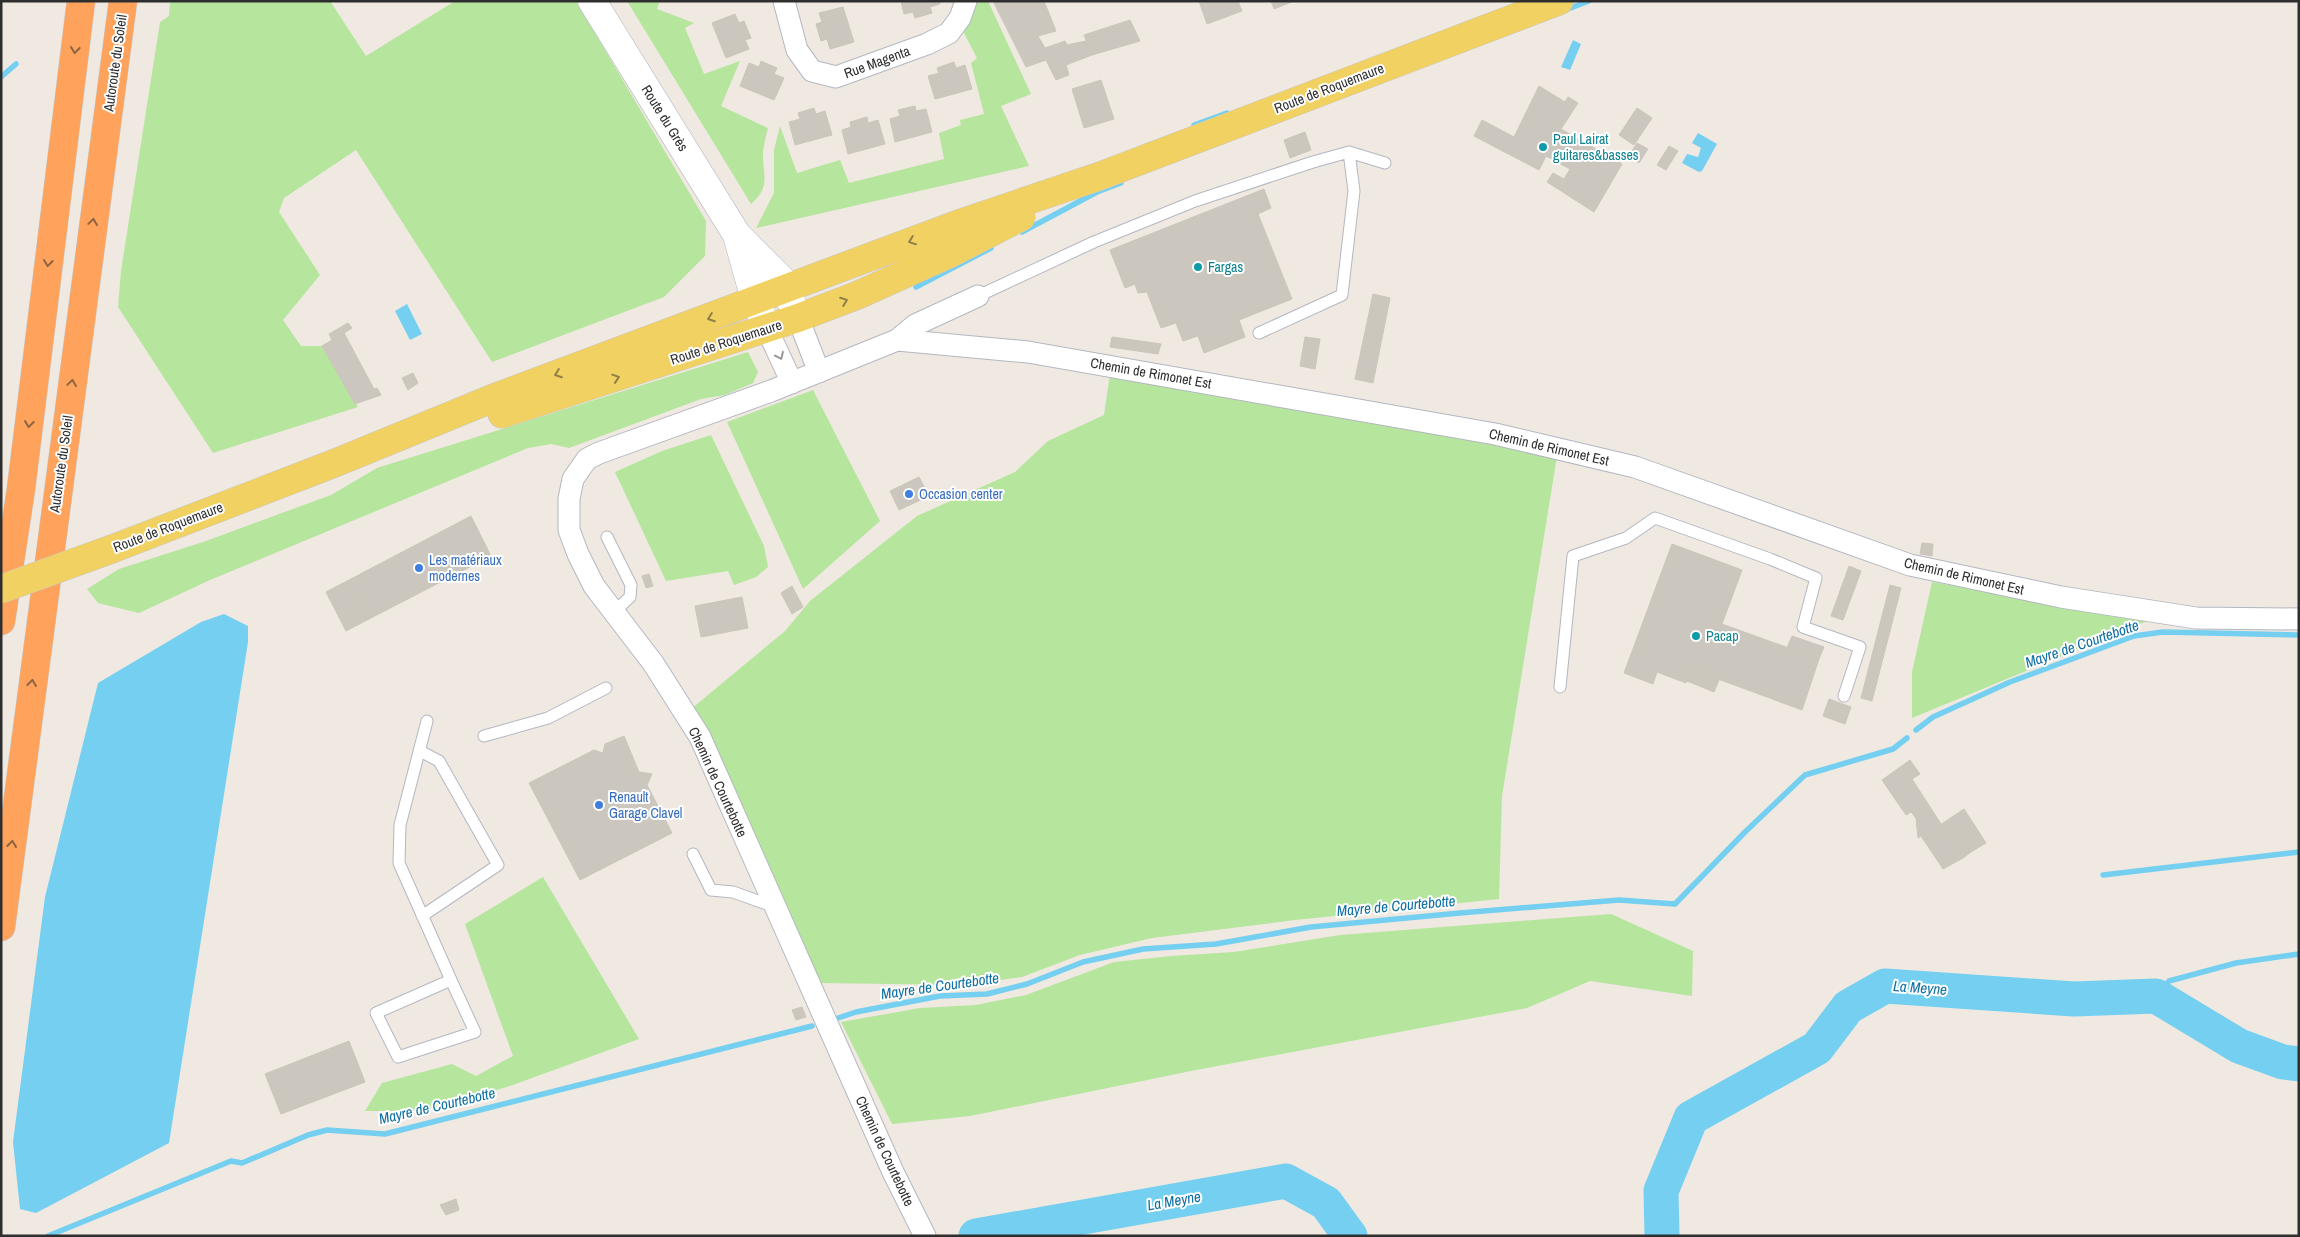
<svg xmlns="http://www.w3.org/2000/svg" width="2300" height="1237" font-family="'Archivo Narrow',sans-serif">
  <rect width="100%" height="100%" fill="#efe9e1"/>
  <path fill="#b6e59e" d="M 170,1 L 330,1 L 366,56 L 455,1 L 576,1 L 706,221 L 705,256 L 664,297 L 492,362 L 356,150 L 284,198 L 279,212 L 320,275 L 283,320 L 301,346 L 322,346 L 358,407 L 213,453 L 118,307 L 121,271 L 160,22 L 169,16 Z
    M 627,1 L 660,1 L 657,9 L 694,23 L 685,28 L 704,74 L 740,61 L 721,106 L 768,128 C 766,136 764,144 763,152 C 762,175 772,185 751,204 Z
    M 973,1 L 988,1 L 1031,94 L 1001,106 L 1029,166 L 756,228 L 774,193 L 774,150 L 780,126 L 797,173 L 840,160 L 849,183 L 944,159 L 939,133 L 961,125 L 960,120 L 984,114 L 971,63 L 977,58 L 964,33 Z
    M 748,352 L 758,372 L 753,383 L 725,395 L 701,399 L 569,448 L 551,444 L 528,448 L 210,580 L 139,613 L 98,603 L 87,589 L 119,569 L 206,541 L 331,495 L 377,468 Z
    M 1110,374 L 1557,456 L 1502,796 L 1499,899 L 1295,920 L 1152,938 L 1080,955 L 1022,977 L 964,985 L 819,983 L 691,709 L 785,631 L 810,601 L 917,516 L 1015,472 L 1048,441 L 1104,415 Z
    M 813,390 L 880,521 L 803,589 L 727,422 Z
    M 711,435 L 764,546 L 768,567 L 756,577 L 734,585 L 728,571 L 666,581 L 615,472 L 662,451 Z
    M 1932,582 L 2152,619 L 1912,718 L 1912,672 Z
    M 543,877 L 639,1039 L 507,1087 L 424,1111 L 365,1111 L 382,1083 L 452,1064 L 476,1076 L 513,1056 L 465,924 Z
    M 1611,914 L 1693,951 L 1692,996 L 1590,981 L 1527,1008 L 1191,1071 L 970,1116 L 892,1124 L 841,1022 L 920,1008 L 976,1005 L 1026,995 L 1114,962 L 1171,956 L 1234,952 L 1340,935 Z"/>
  <path fill="#75cff0" d="M 1573,40 L 1581,44 L 1570,70 L 1561,67 Z
    M 1698,133 L 1717,144 L 1702,171 L 1699,172 L 1682,163 L 1687,154 L 1698,157 L 1701,148 L 1692,143 Z
    M 407,304 L 422,334 L 410,340 L 395,311 Z
    M 224,614 L 248,626 L 248,642 L 169,1143 L 36,1213 L 20,1209 L 13,1142 L 45,897 L 98,683 L 201,622 Z"/>
  <g fill="none" stroke-linecap="round" stroke-linejoin="round">
    <path stroke="#75cff0" stroke-width="5.5" d="M 1565,10 L 1589,1
      M 1,77 L 16,64
      M 1194,125 L 1227,113
      M 1022,232 L 1097,192 L 1121,183
      M 916,287 L 991,248
      M 1916,730 L 1933,717 L 2010,682 L 2134,636 L 2163,632 L 2299,635
      M 2103,875 L 2299,852
      M 2156,996 L 2169,981 L 2236,963 L 2299,954
      M 838,1018 L 856,1012 L 940,996 L 987,994 L 1027,984 L 1083,962 L 1143,949 L 1216,944 L 1311,927 L 1460,913 L 1619,900 L 1675,904 L 1745,832 L 1805,775 L 1893,749 L 1907,738
      M 48,1236 L 231,1161 L 242,1163 L 308,1135 L 327,1130 L 385,1134 L 812,1026"/>
    <path stroke="#75cff0" stroke-width="35" d="M 976,1236 L 1286,1181 L 1326,1203 L 1350,1236
      M 1662,1236 L 1661,1191 L 1691,1118 L 1817,1048 L 1848,1007 L 1885,986 L 2074,999 L 2156,996 L 2239,1046 L 2283,1062 L 2299,1064"/>
  </g>
  <path fill="#cbc7bf" stroke="#cbc5ba" d="M 901,1 L 939,1 L 940,4 L 930,7 L 932,13 L 915,18 L 913,12 L 904,14 Z
    M 993,1 L 1044,1 L 1056,31 L 1038,36 L 1045,48 L 1065,41 L 1067,45 L 1086,41 L 1092,55 L 1066,65 L 1069,75 L 1056,80 L 1046,60 L 1026,67 Z
    M 1199,1 L 1238,1 L 1242,11 L 1207,24 Z
    M 1271,1 L 1294,1 L 1274,9 Z
    M 843,7 L 854,42 L 830,49 L 827,39 L 821,41 L 816,24 L 822,22 L 819,13 Z
    M 735,14 L 739,23 L 744,21 L 751,38 L 745,40 L 749,49 L 726,58 L 712,23 Z
    M 1130,20 L 1140,41 L 1092,55 L 1084,35 Z
    M 761,61 L 777,68 L 774,74 L 784,78 L 774,100 L 740,86 L 749,63 L 759,67 Z
    M 954,62 L 956,68 L 965,65 L 972,89 L 935,99 L 928,76 L 939,73 L 937,68 Z
    M 1101,80 L 1114,119 L 1084,128 L 1072,89 Z
    M 1539,86 L 1565,102 L 1568,97 L 1578,103 L 1561,129 L 1622,164 L 1594,212 L 1547,182 L 1553,173 L 1564,179 L 1570,169 L 1546,156 L 1539,170 L 1474,136 L 1482,120 L 1514,137 Z
    M 915,106 L 916,111 L 926,109 L 932,132 L 895,142 L 890,119 L 900,116 L 898,110 Z
    M 814,108 L 816,114 L 825,111 L 832,135 L 795,145 L 789,122 L 800,119 L 798,113 Z
    M 1637,108 L 1652,118 L 1634,145 L 1619,135 Z
    M 867,117 L 868,123 L 878,120 L 885,144 L 848,154 L 842,130 L 851,127 L 850,122 Z
    M 1305,132 L 1311,150 L 1290,158 L 1284,140 Z
    M 1637,143 L 1648,149 L 1639,163 L 1629,156 Z
    M 1669,146 L 1678,151 L 1666,170 L 1657,165 Z
    M 1264,189 L 1271,208 L 1258,214 L 1292,299 L 1239,320 L 1245,337 L 1204,353 L 1198,336 L 1183,341 L 1176,323 L 1161,328 L 1147,292 L 1138,293 L 1135,284 L 1125,288 L 1110,250 Z
    M 1373,294 L 1390,298 L 1373,383 L 1355,379 Z
    M 348,323 L 352,328 L 344,333 L 374,389 L 377,388 L 381,395 L 355,404 L 322,346 L 332,340 L 329,334 Z
    M 1112,337 L 1161,344 L 1158,354 L 1110,347 Z
    M 1305,337 L 1320,339 L 1315,369 L 1300,366 Z
    M 413,373 L 418,383 L 408,390 L 402,378 Z
    M 919,477 L 929,496 L 899,510 L 890,491 Z
    M 471,516 L 491,556 L 367,620 L 347,581 Z
    M 1922,543 L 1933,544 L 1932,556 L 1920,554 Z
    M 1672,544 L 1742,570 L 1722,624 L 1819,659 L 1802,710 L 1691,669 L 1686,683 L 1657,672 L 1653,684 L 1624,673 Z
    M 1849,566 L 1861,571 L 1843,620 L 1831,616 Z
    M 649,574 L 653,586 L 646,588 L 642,576 Z
    M 347,581 L 367,620 L 346,631 L 326,592 Z
    M 1890,585 L 1901,588 L 1872,701 L 1861,698 Z
    M 792,586 L 803,607 L 792,614 L 781,593 Z
    M 742,597 L 748,628 L 701,637 L 695,606 Z
    M 1792,636 L 1824,647 L 1819,659 L 1787,648 Z
    M 1691,669 L 1719,680 L 1714,692 L 1687,681 Z
    M 1829,699 L 1851,707 L 1845,724 L 1823,716 Z
    M 624,736 L 639,772 L 652,774 L 647,785 L 672,833 L 580,880 L 529,783 L 594,750 L 603,753 L 605,744 Z
    M 1910,760 L 1920,774 L 1912,779 L 1963,858 L 1943,869 L 1921,836 L 1918,838 L 1916,818 L 1911,812 L 1906,815 L 1882,780 Z
    M 1964,809 L 1986,843 L 1971,852 L 1949,819 Z
    M 1949,819 L 1971,852 L 1963,858 L 1940,825 Z
    M 802,1007 L 806,1017 L 796,1020 L 792,1010 Z
    M 349,1041 L 365,1082 L 281,1114 L 265,1074 Z
    M 456,1199 L 459,1210 L 446,1215 L 440,1205 Z"/>
  <g fill="none" stroke-linecap="round" stroke-linejoin="round">
    <defs>
      <path id="service" d="M 978,296 L 1094,242 L 1195,201 L 1313,162 L 1349,152 L 1385,163
        M 1259,333 L 1342,295 L 1354,191 L 1349,152
        M 607,537 L 631,585 L 630,597 L 613,613
        M 1560,687 L 1573,556 L 1626,538 L 1655,518 L 1770,559 L 1816,578 L 1803,627 L 1860,647 L 1844,696
        M 427,721 L 400,825 L 399,863 L 451,980 L 376,1013 L 398,1057 L 475,1032 L 451,980
        M 484,736 L 548,718 L 606,688
        M 420,751 L 439,761 L 498,865 L 422,916
        M 693,854 L 711,890 L 733,892 L 775,907"/>
      <path id="minor" d="M 784,1 L 797,50 L 812,71 L 836,77 L 927,44 L 949,33 L 960,18 L 966,1
        M 798,318 L 819,372
        M 767,329 L 792,383
        M 897,340 L 915,325 L 978,296
        M 925,1236 L 893,1172 L 700,737 L 653,663 L 594,586 L 578,554 L 569,530 L 569,499 L 573,479 L 587,459 L 599,453 L 771,391 L 897,340 L 1028,352 L 1495,434 L 1635,467 L 1910,565 L 2061,597 L 2196,618 L 2299,619"/>
      <path id="tertiary" d="M 592,1 L 737,235 L 782,280 L 798,318
        M 738,239 L 754,296 L 767,329"/>
      <path id="primary" d="M 502,414 L 798,318 L 858,295 L 949,254 L 1021,217
        M 112,549 L 335,463 L 496,397 L 958,224 L 1100,176 L 1559,1"/>
      <path id="motorway" d="M 1,621 L 21,489 L 81,1
        M 1,927 L 123,1"/>
    </defs>
    <use href="#service" stroke="#b4b7c1" stroke-width="13"/>
    <use href="#minor" stroke="#b4b7c1" stroke-width="23"/>
    <use href="#tertiary" stroke="#b4b7c1" stroke-width="29"/>
    <use href="#primary" stroke="#c9c9c9" stroke-width="29"/>
    <use href="#motorway" stroke="#c9c9c9" stroke-width="29"/>
    <use href="#service" stroke="#fff" stroke-width="11"/>
    <use href="#minor" stroke="#fff" stroke-width="21"/>
    <use href="#tertiary" stroke="#fff" stroke-width="28"/>
    <use href="#primary" stroke="#f2d163" stroke-width="28"/>
    <use href="#motorway" stroke="#ffa35c" stroke-width="28"/>
    <defs>
      <path id="primary-bridge" d="M 1,589 L 112,549"/>
    </defs>
    <use href="#primary-bridge" stroke="#c9c9c9" stroke-width="29" stroke-linecap="butt"/>
    <use href="#primary-bridge" stroke="#f2d163" stroke-width="28"/>
  </g>
  <defs><path id="oneway-chevron" d="M-2-3.5L2.5 0L-2 3.5" fill="none" stroke-width="1.6" stroke-linecap="round" stroke-linejoin="round" transform="scale(1.25)"/></defs>
  <g stroke="#8c6343">
    <use href="#oneway-chevron" transform="translate(75 50) rotate(97)"/>
    <use href="#oneway-chevron" transform="translate(93 222) rotate(-82)"/>
    <use href="#oneway-chevron" transform="translate(48 263) rotate(97)"/>
    <use href="#oneway-chevron" transform="translate(72 383) rotate(-82)"/>
    <use href="#oneway-chevron" transform="translate(29 424) rotate(97)"/>
    <use href="#oneway-chevron" transform="translate(32 683) rotate(-83)"/>
    <use href="#oneway-chevron" transform="translate(12 844) rotate(-83)"/>
  </g>
  <g stroke="#908048">
    <use href="#oneway-chevron" transform="translate(912 241) rotate(159)"/>
    <use href="#oneway-chevron" transform="translate(844 301) rotate(-21)"/>
    <use href="#oneway-chevron" transform="translate(711 318) rotate(160)"/>
    <use href="#oneway-chevron" transform="translate(558 374) rotate(160)"/>
    <use href="#oneway-chevron" transform="translate(616 378) rotate(-18)"/>
  </g>
  <use stroke="#969696" href="#oneway-chevron" transform="translate(780 356) rotate(65)"/>
  <g fill="#0f9aa8" stroke="#fff" stroke-width="2">
    <circle cx="1543" cy="147" r="5"/>
    <circle cx="1198" cy="267" r="5"/>
    <circle cx="1696" cy="636" r="5"/>
  </g>
  <g fill="#3f7fe0" stroke="#fff" stroke-width="2">
    <circle cx="909" cy="494" r="5"/>
    <circle cx="419" cy="568" r="5"/>
    <circle cx="599" cy="805" r="5"/>
  </g>
  <g text-anchor="middle" stroke-width="4" stroke-linejoin="round" paint-order="stroke">
    <g font-size="14" fill="#2e2e2e" stroke="#fff">
      <text transform="translate(877 62) rotate(-20)" y="5">Rue Magenta</text>
      <text transform="translate(115 63) rotate(-82)" y="5">Autoroute du Soleil</text>
      <text transform="translate(1329 88) rotate(-21)" y="5">Route de Roquemaure</text>
      <text transform="translate(665 118) rotate(58)" y="5">Route du Grès</text>
      <text transform="translate(726 342) rotate(-18)" y="5">Route de Roquemaure</text>
      <text transform="translate(1151 373) rotate(10)" y="5">Chemin de Rimonet Est</text>
      <text transform="translate(1549 447) rotate(13)" y="5">Chemin de Rimonet Est</text>
      <text transform="translate(61 464) rotate(-82)" y="5">Autoroute du Soleil</text>
      <text transform="translate(168 527) rotate(-21)" y="5">Route de Roquemaure</text>
      <text transform="translate(1964 576) rotate(13)" y="5">Chemin de Rimonet Est</text>
      <text transform="translate(718 782) rotate(65)" y="5">Chemin de Courtebotte</text>
      <text transform="translate(885 1151) rotate(65)" y="5">Chemin de Courtebotte</text>
    </g>
    <g font-size="14" fill="#0d838f" stroke="#fff" text-anchor="start">
      <text x="1553" y="144">Paul Lairat<tspan x="1553" dy="16">guitares&amp;basses</tspan></text>
      <text x="1208" y="272">Fargas</text>
      <text x="1706" y="641">Pacap</text>
    </g>
    <g font-size="14" fill="#366cbe" stroke="#fff" text-anchor="start">
      <text x="919" y="499">Occasion center</text>
      <text x="429" y="565">Les matériaux<tspan x="429" dy="16">modernes</tspan></text>
      <text x="609" y="802">Renault<tspan x="609" dy="16">Garage Clavel</tspan></text>
    </g>
    <g font-size="15" font-style="italic" fill="#0d6fa3" stroke="#fff">
      <text transform="translate(2082 644) rotate(-19)" y="5">Mayre de Courtebotte</text>
      <text transform="translate(1396 906) rotate(-5)" y="5">Mayre de Courtebotte</text>
      <text transform="translate(940 986) rotate(-8)" y="5">Mayre de Courtebotte</text>
      <text transform="translate(1920 988) rotate(4)" y="5">La Meyne</text>
      <text transform="translate(437 1106) rotate(-13)" y="5">Mayre de Courtebotte</text>
      <text transform="translate(1174 1201) rotate(-10)" y="5">La Meyne</text>
    </g>
  </g>
  <rect width="2300" height="1237" fill="none" stroke="#2e2e2e" stroke-width="5"/>
</svg>
